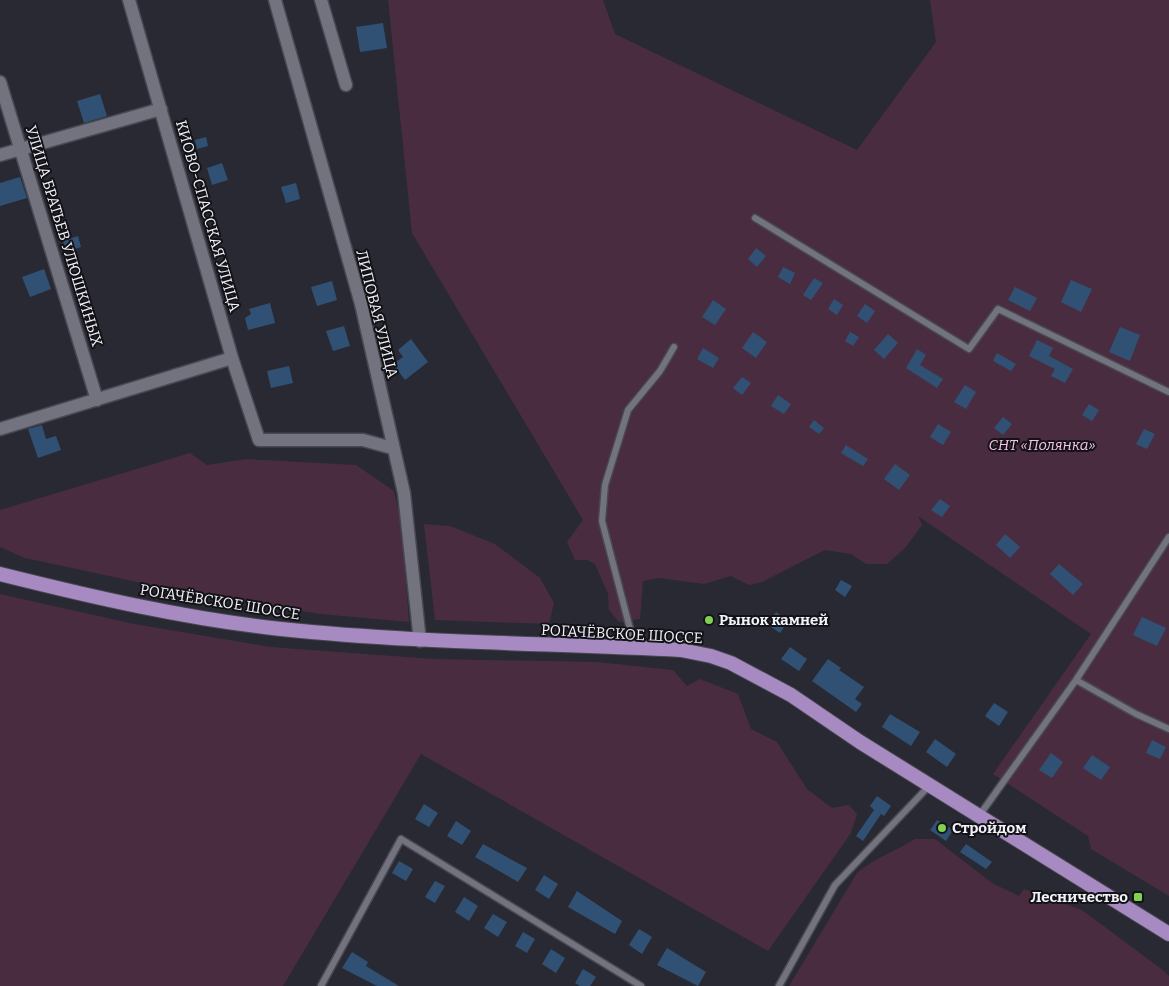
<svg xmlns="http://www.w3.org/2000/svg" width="1169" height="986" font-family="Bitter,serif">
  <rect width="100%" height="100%" fill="#282933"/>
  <path fill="#4a2c41" d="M 388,0 L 603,0 L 615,34 L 857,150 L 936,42 L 930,0 L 1169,0 L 1169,896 L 1091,849 L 1088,836 L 993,774 L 1091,634 L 918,516 L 922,525 L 906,547 L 887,564 L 866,564 L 851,554 L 825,550 L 762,582 L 749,585 L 731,576 L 704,584 L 659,578 L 643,581 L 640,619 L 619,622 L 609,610 L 608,594 L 595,564 L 587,560 L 575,560 L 567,542 L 583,520 L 412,233 Z
    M 190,453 L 207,465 L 247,459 L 356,465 L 394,491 L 402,526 L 409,622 L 320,614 L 170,589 L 25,558 L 0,547 L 0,510 Z
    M 424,524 L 450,526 L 495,544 L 540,578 L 554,603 L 549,624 L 435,620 Z
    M 0,594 L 134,624 L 271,647 L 433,659 L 597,662 L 673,670 L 687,686 L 700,679 L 738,694 L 751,729 L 777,742 L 807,789 L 832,808 L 849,805 L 857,814 L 851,833 L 768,951 L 421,754 L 283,986 L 0,986 Z
    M 915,839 L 935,839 L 992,883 L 1019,896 L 1024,889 L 1082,910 L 1164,971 L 1169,976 L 1169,986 L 789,986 L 857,873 C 874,858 896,851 915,839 Z"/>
  <path fill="#305174" d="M 383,23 L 387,48 L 360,52 L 356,27 Z
    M 100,94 L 107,116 L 84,123 L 77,101 Z
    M 206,137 L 208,146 L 197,149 L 195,140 Z
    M 222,163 L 228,180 L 212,185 L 207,168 Z
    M 20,177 L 27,198 L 0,206 L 0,183 Z
    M 296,183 L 300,199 L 286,203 L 281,187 Z
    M 78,236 L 81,247 L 66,252 L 63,241 Z
    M 756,248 L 766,256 L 757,267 L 748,259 Z
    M 783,267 L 795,273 L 790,284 L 778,277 Z
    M 44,269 L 51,289 L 30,297 L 22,277 Z
    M 814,278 L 823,283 L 811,300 L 803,295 Z
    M 1071,280 L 1092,289 L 1081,312 L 1061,302 Z
    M 332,281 L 337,300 L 317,306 L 311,287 Z
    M 1015,287 L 1037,298 L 1030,311 L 1008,300 Z
    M 834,299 L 843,305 L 837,315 L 828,309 Z
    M 713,300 L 726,309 L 715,325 L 702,317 Z
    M 270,303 L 275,323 L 248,330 L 245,318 L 251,314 L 249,309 Z
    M 865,304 L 875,311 L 867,323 L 857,316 Z
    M 344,326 L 350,346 L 333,351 L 326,331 Z
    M 1120,327 L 1140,335 L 1130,361 L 1109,352 Z
    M 753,332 L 767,342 L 756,358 L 742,348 Z
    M 850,332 L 859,337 L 853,346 L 845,341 Z
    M 888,334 L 898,343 L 884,359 L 874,350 Z
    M 411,339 L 428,362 L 405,380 L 393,364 L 403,357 L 398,350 Z
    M 1037,340 L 1053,348 L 1049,356 L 1073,369 L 1065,383 L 1051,376 L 1055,369 L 1029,356 Z
    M 703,348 L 719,358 L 713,368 L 697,359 Z
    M 917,349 L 926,355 L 920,365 L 943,379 L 937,388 L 906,368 Z
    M 997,353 L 1016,364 L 1011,371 L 993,361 Z
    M 289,366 L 293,383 L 271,388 L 267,371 Z
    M 742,377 L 751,383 L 742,395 L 733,388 Z
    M 965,385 L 976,392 L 966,409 L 954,402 Z
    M 778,395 L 791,404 L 784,414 L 771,406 Z
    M 1089,404 L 1099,410 L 1092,421 L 1082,415 Z
    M 1003,417 L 1012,424 L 1003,435 L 994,428 Z
    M 814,420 L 824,428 L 819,434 L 809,427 Z
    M 938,424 L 951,432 L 943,445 L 930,437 Z
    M 42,425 L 46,439 L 56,436 L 61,450 L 38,458 L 28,429 Z
    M 1144,429 L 1155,434 L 1147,449 L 1136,444 Z
    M 846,445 L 868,459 L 863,466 L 841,453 Z
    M 895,464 L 910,475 L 899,490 L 884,479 Z
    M 940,499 L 950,506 L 942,517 L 931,510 Z
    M 1005,534 L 1020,547 L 1010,558 L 996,545 Z
    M 1059,564 L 1083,584 L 1073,595 L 1050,574 Z
    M 841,580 L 852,586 L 845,597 L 835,590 Z
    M 776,612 L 788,621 L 780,633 L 768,625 Z
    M 1142,617 L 1166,628 L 1157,646 L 1133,635 Z
    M 790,647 L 807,659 L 799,671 L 781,659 Z
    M 828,659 L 841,668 L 839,670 L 864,687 L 855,699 L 862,704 L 856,712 L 812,681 Z
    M 994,703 L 1008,712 L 999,726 L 985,716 Z
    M 890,714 L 920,732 L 911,746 L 882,727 Z
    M 935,739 L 956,754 L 947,767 L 926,752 Z
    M 1152,740 L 1166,747 L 1160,759 L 1146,753 Z
    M 1051,753 L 1063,762 L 1052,778 L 1039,770 Z
    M 1092,755 L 1110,767 L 1101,780 L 1083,768 Z
    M 877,796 L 891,806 L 884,816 L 881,814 L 863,841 L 856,836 L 874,810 L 870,806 Z
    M 424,804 L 438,813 L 429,827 L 415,819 Z
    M 937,820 L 953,830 L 946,841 L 930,830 Z
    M 456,821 L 471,831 L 462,845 L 447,836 Z
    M 483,844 L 527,868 L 518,882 L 475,857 Z
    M 966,844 L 992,862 L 986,869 L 960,852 Z
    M 399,861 L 413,869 L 406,881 L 392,873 Z
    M 544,875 L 558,884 L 549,899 L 535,890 Z
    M 435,881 L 445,886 L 435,903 L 425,897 Z
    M 577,891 L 622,921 L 615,934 L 568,907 Z
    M 464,897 L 478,906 L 469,921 L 455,912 Z
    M 493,914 L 507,922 L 498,937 L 484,928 Z
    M 639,929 L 652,937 L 642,954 L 629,945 Z
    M 523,932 L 535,939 L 527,953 L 515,946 Z
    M 667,948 L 706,972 L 698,986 L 657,965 Z
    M 551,949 L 565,958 L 556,973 L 542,964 Z
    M 352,952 L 368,962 L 366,966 L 399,986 L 377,986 L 342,968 Z
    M 583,969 L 596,977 L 590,986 L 580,986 L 575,983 Z"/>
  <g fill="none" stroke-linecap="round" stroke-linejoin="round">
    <defs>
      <path id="service" d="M 755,218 L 969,349 L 998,309 L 1169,392
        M 1169,537 L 1076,680 L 1136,714 L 1169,729
        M 635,648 L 602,521 L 605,485 L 628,410 L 660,371 L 674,347
        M 979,816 L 1076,680
        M 321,986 L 401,839 L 641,986
        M 779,986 L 835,885 L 929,786"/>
      <path id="minor" d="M 129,0 L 232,358 L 259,440 L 363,440 L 392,448
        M 275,0 L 361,304 L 404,493 L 420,641
        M 321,0 L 346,85
        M 0,82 L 97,400
        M 0,155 L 161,109
        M 0,429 L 232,358"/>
      <path id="primary" d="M 0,574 C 92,597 187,619 281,629 C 414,643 547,643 681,650 L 711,656 L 731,663 L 791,695 L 860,742 L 1169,934"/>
    </defs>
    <use href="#service" stroke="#474850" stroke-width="9"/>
    <use href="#minor" stroke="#474850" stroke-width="15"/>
    <use href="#primary" stroke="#474850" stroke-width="16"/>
    <use href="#service" stroke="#72737f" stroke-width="6"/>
    <use href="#minor" stroke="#72737f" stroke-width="12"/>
    <use href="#primary" stroke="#a78ac2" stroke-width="14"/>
  </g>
  <g fill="#81d050" stroke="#121217" stroke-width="2">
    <circle cx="709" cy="620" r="5"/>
    <circle cx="942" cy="828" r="5"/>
    <rect x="1133" y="892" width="10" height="10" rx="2.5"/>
  </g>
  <g text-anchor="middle" stroke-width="4" stroke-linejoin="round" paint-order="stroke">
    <g font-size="15" fill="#f2f2f9" stroke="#121217">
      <text transform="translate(208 216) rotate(74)" y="5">КИОВО-СПАССКАЯ УЛИЦА</text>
      <text transform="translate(64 236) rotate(73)" y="5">УЛИЦА БРАТЬЕВ УЛЮШКИНЫХ</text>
      <text transform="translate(377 314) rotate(76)" y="5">ЛИПОВАЯ УЛИЦА</text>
      <text transform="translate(220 602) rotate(9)" y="5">РОГАЧЁВСКОЕ ШОССЕ</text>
      <text transform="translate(622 634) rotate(3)" y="5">РОГАЧЁВСКОЕ ШОССЕ</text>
    </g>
    <g font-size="15" font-style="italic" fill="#fac1e7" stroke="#121217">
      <text x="1042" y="450">СНТ «Полянка»</text>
    </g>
    <g font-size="15" font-weight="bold" fill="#f2f2f9" stroke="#121217" text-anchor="start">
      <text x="719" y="625">Рынок камней</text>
      <text x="952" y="833">Стройдом</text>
      <text x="1128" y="902" text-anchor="end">Лесничество</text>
    </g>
  </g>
</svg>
